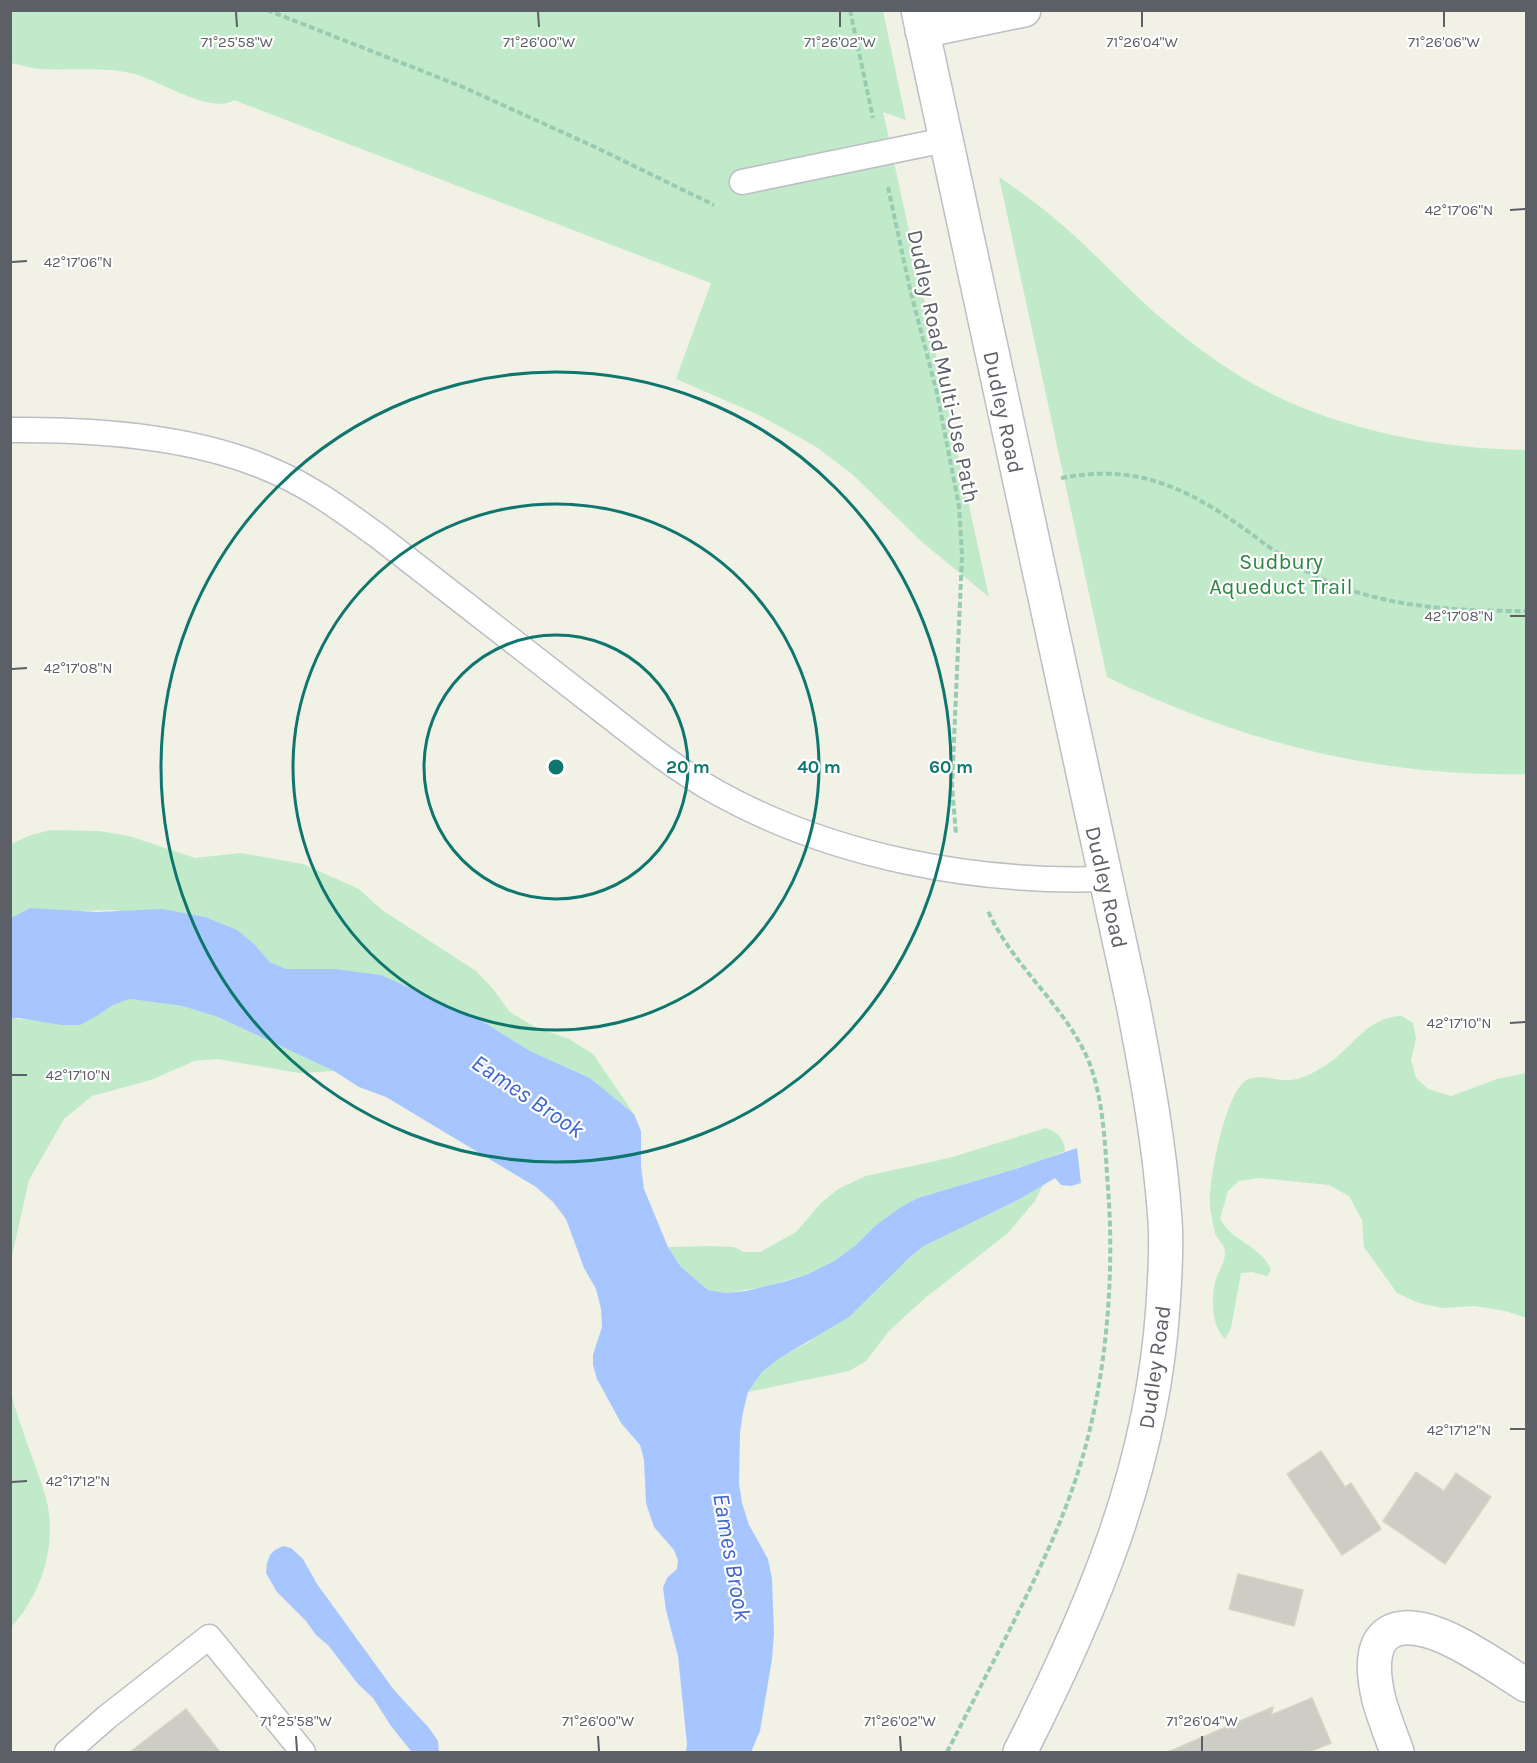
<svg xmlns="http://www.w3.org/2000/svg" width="1537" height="1763" font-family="Karla,sans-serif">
  <rect width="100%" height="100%" fill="#f1f1e6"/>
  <path fill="#c0eac9" d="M 10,11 L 883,11 L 906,120 L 883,112 L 989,597 L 922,542 L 852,474 L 815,446 L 759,415 L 676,379 L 711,283 L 234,100 C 213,115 161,82 138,75 C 107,66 74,71 42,69 C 32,69 21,65 11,63 Z
    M 999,177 C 1027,196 1053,216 1078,239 C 1104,263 1129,290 1156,314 C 1191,343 1227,371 1268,392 C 1345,431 1440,449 1526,450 L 1526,774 C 1377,777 1241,742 1107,677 Z
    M 51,830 L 99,831 L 129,836 L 195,858 L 241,853 L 303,864 L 359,889 L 382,910 L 476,971 L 493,989 L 510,1012 L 535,1027 L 569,1039 L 593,1054 L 634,1114 L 590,1078 L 530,1051 L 477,1018 L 404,985 L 334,969 L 287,970 L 270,962 L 255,945 L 116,910 L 72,911 L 30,908 L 11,918 L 11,844 L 31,835 Z
    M 130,999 L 182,1006 L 218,1017 L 334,1071 L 299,1073 L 217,1059 L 194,1061 L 151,1080 L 92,1096 L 64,1119 L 29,1180 L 11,1260 L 11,1019 L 38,1020 L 97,1016 L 113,1005 Z
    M 1402,1016 L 1413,1023 L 1416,1039 L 1411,1060 L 1416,1078 L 1428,1089 L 1451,1096 L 1497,1079 L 1526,1073 L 1526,1318 L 1506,1311 L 1474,1306 L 1443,1308 L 1419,1303 L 1397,1293 L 1364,1247 L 1362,1220 L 1349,1196 L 1329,1185 L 1259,1178 L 1239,1181 L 1228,1191 L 1220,1219 C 1232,1242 1261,1245 1271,1270 L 1267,1276 L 1252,1272 L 1241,1273 L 1231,1328 L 1225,1339 C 1212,1327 1211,1300 1215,1283 C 1217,1273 1225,1263 1225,1253 C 1225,1244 1218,1241 1215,1233 C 1213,1225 1211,1214 1210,1206 C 1208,1183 1226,1086 1249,1079 C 1262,1074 1276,1081 1290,1080 C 1302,1079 1313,1073 1323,1067 C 1352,1050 1365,1017 1402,1016 Z
    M 1046,1128 C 1057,1132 1065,1139 1065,1151 L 1040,1161 L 918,1198 L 875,1226 L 856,1245 L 834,1261 L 808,1274 L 764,1287 L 725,1293 L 708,1290 L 681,1267 L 668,1247 L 712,1246 L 734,1247 L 744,1252 L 760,1252 L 796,1232 L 821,1203 L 838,1189 L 866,1176 L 949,1158 Z
    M 1044,1183 L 1035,1201 L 1008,1233 L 924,1299 L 889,1331 L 866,1361 L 849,1371 L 748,1392 L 762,1372 L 780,1358 L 809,1342 L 924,1246 L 1020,1199 Z
    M 11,1393 C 20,1429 36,1463 46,1498 C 58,1543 42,1594 11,1627 Z"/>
  <path fill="#a7c6ff" d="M 30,908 L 97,912 L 162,909 L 205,917 L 237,930 L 255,945 L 270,962 L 286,969 L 334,969 L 381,975 L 477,1018 L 530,1051 L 590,1078 L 634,1114 L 641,1131 L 641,1166 L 644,1189 L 668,1247 L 681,1267 L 708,1290 L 725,1293 L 746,1291 L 787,1281 L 808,1274 L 834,1261 L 856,1245 L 875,1226 L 901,1207 L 918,1198 L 1015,1169 L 1077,1148 L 1081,1183 L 1071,1186 L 1061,1185 L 1055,1178 L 1020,1199 L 924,1246 L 909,1258 L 849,1317 L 780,1358 L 762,1372 L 748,1392 L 743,1412 L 740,1433 L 739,1483 L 742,1503 L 749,1525 L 768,1559 L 772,1579 L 774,1634 L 772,1659 L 760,1731 L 751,1752 L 686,1752 L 687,1744 L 678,1656 L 666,1610 L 663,1588 L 667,1578 L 677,1569 L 678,1560 L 674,1550 L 654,1527 L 646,1503 L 644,1460 L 640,1445 L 621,1423 L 597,1379 L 593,1365 L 593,1355 L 602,1327 L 601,1309 L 596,1289 L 584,1268 L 566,1219 L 553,1202 L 536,1187 L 386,1097 L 359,1087 L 334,1071 L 218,1017 L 182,1006 L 130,999 L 113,1005 L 97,1016 L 80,1025 L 61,1025 L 19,1018 L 11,1019 L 11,918 Z
    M 283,1546 L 291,1548 L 303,1559 L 317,1584 L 394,1690 L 429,1728 L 438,1741 L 439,1752 L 411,1751 L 391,1726 L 373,1698 L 358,1684 L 328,1645 L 316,1635 L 306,1621 L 277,1592 L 266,1573 L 267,1563 L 270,1555 L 275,1550 Z"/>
  <path fill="#cecdc5" stroke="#d6d4c3" stroke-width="1.5" d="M 1321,1451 L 1345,1487 L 1351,1483 L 1381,1529 L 1342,1555 L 1287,1474 Z
    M 1416,1472 L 1444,1491 L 1456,1473 L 1491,1497 L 1445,1564 L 1383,1521 Z
    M 1238,1574 L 1303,1590 L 1294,1626 L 1229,1609 Z
    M 1312,1698 L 1331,1743 L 1309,1752 L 1168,1752 L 1273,1707 L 1271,1715 Z
    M 186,1709 L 220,1752 L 130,1752 Z"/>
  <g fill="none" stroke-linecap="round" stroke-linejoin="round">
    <defs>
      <path id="service" d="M 742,182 L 945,140
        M 10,430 C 97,429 199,436 278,473 C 314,489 346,513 378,536 C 447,590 517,644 586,698 C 629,731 671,767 718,793 C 834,857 974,883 1104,879
        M 67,1752 L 107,1717 L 209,1637 L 303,1752"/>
      <path id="minor" d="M 1397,1752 C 1391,1735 1384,1718 1379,1700 C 1361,1626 1398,1612 1459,1644 C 1482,1656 1504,1671 1526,1685"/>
      <path id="tertiary" d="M 918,10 L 1133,1004 C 1147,1076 1160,1147 1165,1220 C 1167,1248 1165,1277 1163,1306 C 1152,1470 1093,1608 1020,1752
        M 922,31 L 1024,10"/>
    </defs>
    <use href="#service" stroke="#bdbec5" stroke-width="27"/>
    <use href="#minor" stroke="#bdbec5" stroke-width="36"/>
    <use href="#tertiary" stroke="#bdbec5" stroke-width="36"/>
    <path stroke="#98cbb2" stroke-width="4" stroke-dasharray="6 3" stroke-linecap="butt" d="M 267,10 L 463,87 L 595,147 L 714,205
      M 850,10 L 873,118
      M 888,187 L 910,289 L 937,393 L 959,506 L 962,556 L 952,786 L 956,834
      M 1061,478 C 1121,467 1161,477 1213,508 C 1250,530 1281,560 1320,578 C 1385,608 1456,611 1526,611
      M 947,1752 C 966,1716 984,1679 1003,1643 C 1031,1587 1059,1532 1078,1472 C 1106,1385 1115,1278 1108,1188 C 1105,1146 1104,1101 1089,1062 C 1066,1006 1013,967 988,911"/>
    <use href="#service" stroke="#fff" stroke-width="24"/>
    <use href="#minor" stroke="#fff" stroke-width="33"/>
    <use href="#tertiary" stroke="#fff" stroke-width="33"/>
  </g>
  <path fill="none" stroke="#5d5f67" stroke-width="2" d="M 236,12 L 237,27M 538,12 L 539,27M 840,12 L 840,27M 1142,12 L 1142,27M 1444,12 L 1444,27M 1510,210 L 1525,209M 12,262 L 27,261M 1510,616 L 1525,616M 12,669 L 27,668M 1510,1023 L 1525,1022M 12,1075 L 27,1075M 1510,1429 L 1525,1429M 12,1482 L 27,1481M 296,1736 L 297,1751M 598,1736 L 599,1751M 900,1736 L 901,1751M 1202,1736 L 1202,1751"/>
  <g fill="none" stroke="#0f766e" stroke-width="3">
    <circle cx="556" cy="767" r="132"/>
    <circle cx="556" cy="767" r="263"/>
    <circle cx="556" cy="767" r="395"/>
  </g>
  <g text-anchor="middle" stroke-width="4.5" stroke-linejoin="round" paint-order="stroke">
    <g font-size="22" fill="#5d5f67" stroke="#fff">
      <text transform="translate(944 366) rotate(78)" y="8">Dudley Road Multi-Use Path</text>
      <text transform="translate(1004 412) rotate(78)" y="8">Dudley Road</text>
      <text transform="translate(1107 887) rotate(77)" y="8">Dudley Road</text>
      <text transform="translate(1154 1367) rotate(-82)" y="8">Dudley Road</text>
    </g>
    <g font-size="22" fill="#2e8644" stroke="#fff">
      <text x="1281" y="569">Sudbury<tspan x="1281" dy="25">Aqueduct Trail</tspan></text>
    </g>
    <g font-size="24" font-style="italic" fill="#3f66ce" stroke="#fff">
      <text transform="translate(528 1096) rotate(34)" y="8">Eames Brook</text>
      <text transform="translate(732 1557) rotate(80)" y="8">Eames Brook</text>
    </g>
  </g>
  <g font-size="15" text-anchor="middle" fill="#5d5f67" stroke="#fff" stroke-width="4.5" stroke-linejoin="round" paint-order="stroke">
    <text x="237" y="47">71°25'58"W</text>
    <text x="539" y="47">71°26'00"W</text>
    <text x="840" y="47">71°26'02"W</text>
    <text x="1142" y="47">71°26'04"W</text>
    <text x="1444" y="47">71°26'06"W</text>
    <text x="1459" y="215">42°17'06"N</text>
    <text x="78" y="267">42°17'06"N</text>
    <text x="1459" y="621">42°17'08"N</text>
    <text x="78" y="673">42°17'08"N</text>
    <text x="1459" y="1028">42°17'10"N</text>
    <text x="78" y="1080">42°17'10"N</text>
    <text x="1459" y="1435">42°17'12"N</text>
    <text x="78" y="1486">42°17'12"N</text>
    <text x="296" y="1726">71°25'58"W</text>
    <text x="598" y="1726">71°26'00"W</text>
    <text x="900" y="1726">71°26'02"W</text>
    <text x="1202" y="1726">71°26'04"W</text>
  </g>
  <circle cx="556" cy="767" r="9" fill="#0f766e" stroke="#fff" stroke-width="3"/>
  <g font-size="18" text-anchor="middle" font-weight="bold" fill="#0f766e" stroke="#fff" stroke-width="4.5" stroke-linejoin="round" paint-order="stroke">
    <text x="688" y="773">20 m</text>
    <text x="819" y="773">40 m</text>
    <text x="951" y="773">60 m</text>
  </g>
  <rect width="1537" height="1763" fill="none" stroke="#5d5f67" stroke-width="24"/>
</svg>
